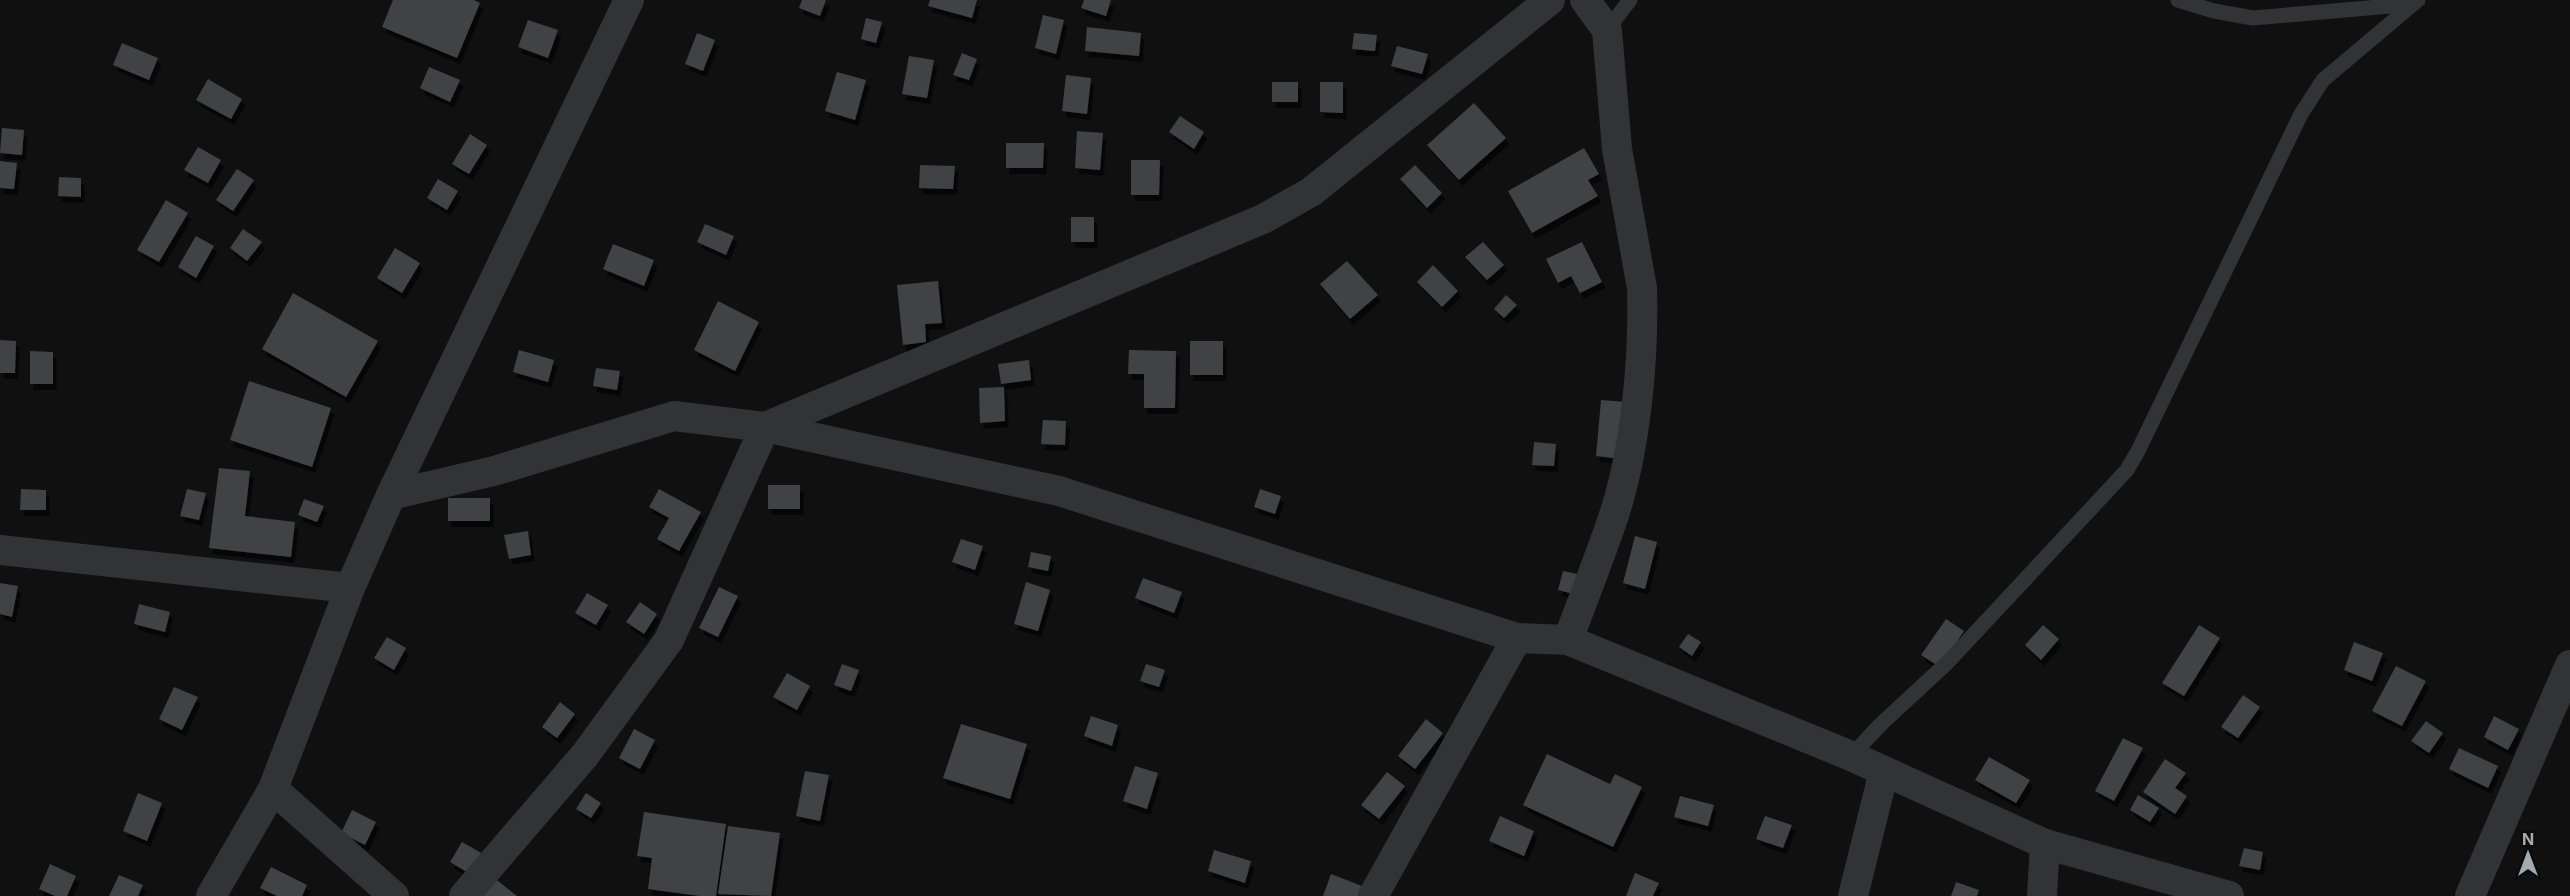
<svg xmlns="http://www.w3.org/2000/svg" width="2570" height="896" font-family="Inter,sans-serif">
<defs>
<filter id="shadow"><feDropShadow dx="3.5" dy="6" stdDeviation="0" flood-color="#0009"/></filter>
</defs>
<rect width="100%" height="100%" fill="#101011"/>
<!-- building -->
<g fill="#3f4244" filter="url(#shadow)">
<path d="M393 0H474L480 3 457 58 382 27Z"/>
<path d="M802 0H826L820 16 799 8Z"/>
<path d="M930 0H977L972 18 928 6Z"/>
<path d="M1084 0H1111L1106 16 1081 8Z"/>
<path d="M1043 15 1064 20 1056 54 1035 48Z"/>
<path d="M866 18 882 22 876 43 861 39Z"/>
<path d="M528 20 558 30 548 58 518 47Z"/>
<path d="M1087 27 1141 33 1139 56 1085 51Z"/>
<path d="M697 33 715 40 703 71 685 64Z"/>
<path d="M1354 33 1377 35 1375 51 1352 49Z"/>
<path d="M122 43 158 58 149 80 113 65Z"/>
<path d="M1397 46 1428 54 1422 74 1391 66Z"/>
<path d="M962 53 977 59 969 80 953 75Z"/>
<path d="M909 56 934 60 927 98 902 94Z"/>
<path d="M429 67 460 80 450 102 420 88Z"/>
<path d="M837 72 866 80 855 120 825 111Z"/>
<path d="M1066 75 1091 78 1087 114 1062 111Z"/>
<path d="M208 79 242 99 231 119 196 100Z"/>
<rect x="1272" y="82" width="26" height="20"/>
<path d="M1320 82H1343V113L1320 112Z"/>
<path d="M1474 103 1506 138 1459 180 1427 145Z"/>
<path d="M1180 116 1204 132 1194 149 1169 132Z"/>
<path d="M2 128 24 130 22 155 0 153Z"/>
<path d="M1077 131 1103 133 1100 170 1075 168Z"/>
<path d="M470 134 487 145 469 174 452 164Z"/>
<path d="M1006 143H1044L1043 168H1006Z"/>
<path d="M198 147 221 160 208 183 184 170Z"/>
<path d="M1584 148 1599 174 1588 180 1598 196 1532 233 1508 191Z"/>
<path d="M1131 160H1160L1159 195H1131Z"/>
<path d="M0 161 17 163 14 189 0 188Z"/>
<path d="M920 165 955 166 953 189 919 188Z"/>
<path d="M1415 165 1442 193 1427 208 1400 179Z"/>
<path d="M237 169 254 180 233 211 216 200Z"/>
<path d="M59 177 81 178V197L58 196Z"/>
<path d="M438 179 458 191 447 210 427 198Z"/>
<path d="M166 200 188 213 159 262 137 250Z"/>
<rect x="1071" y="217" width="23" height="25"/>
<path d="M705 224 734 236 726 255 697 242Z"/>
<path d="M243 229 262 242 247 261 230 248Z"/>
<path d="M196 236 214 246 196 278 178 267Z"/>
<path d="M1483 242 1504 265 1487 280 1465 257Z"/>
<path d="M1582 242 1602 282 1580 293 1571 276 1558 283 1546 259Z"/>
<path d="M613 244 654 260 644 286 603 269Z"/>
<path d="M395 248 420 263 402 293 377 278Z"/>
<path d="M1347 261 1378 295 1350 319 1320 284Z"/>
<path d="M1433 265 1458 291 1442 307 1417 282Z"/>
<path d="M938 281 942 323 925 324 926 342 903 345 897 285Z"/>
<path d="M293 293 378 341 346 397 262 349Z"/>
<path d="M1506 295 1517 305 1504 318 1494 309Z"/>
<path d="M718 301 759 322 735 371 694 350Z"/>
<path d="M0 340 16 341 15 373H0Z"/>
<rect x="1190" y="341" width="33" height="34"/>
<path d="M519 350 554 360 548 382 513 372Z"/>
<path d="M1129 350 1176 351 1175 408H1144V374H1128Z"/>
<path d="M30 351 53 352V384H30Z"/>
<path d="M1029 360 1031 380 1001 384 998 364Z"/>
<path d="M596 368 620 371 617 390 593 386Z"/>
<path d="M249 381 331 408 312 467 230 440Z"/>
<path d="M1004 387 1005 421 980 423 979 388Z"/>
<path d="M1601 400 1627 402 1621 459 1596 456Z"/>
<path d="M1043 420 1066 421 1065 445 1041 444Z"/>
<path d="M1534 442 1556 444 1554 466 1532 465Z"/>
<path d="M219 468 250 471 245 516 295 522 291 557 209 548Z"/>
<rect x="768" y="485" width="32" height="24"/>
<path d="M21 489 46 490V510H20Z"/>
<path d="M187 489 206 493 199 520 180 516Z"/>
<path d="M659 489 701 512 679 551 657 539 669 518 649 507Z"/>
<path d="M1260 489 1281 496 1275 514 1254 507Z"/>
<rect x="448" y="498" width="42" height="23"/>
<path d="M304 499 324 506 317 522 298 515Z"/>
<path d="M528 531 531 555 509 559 504 535Z"/>
<path d="M1635 536 1657 542 1645 589 1623 583Z"/>
<path d="M961 539 983 546 975 570 952 562Z"/>
<path d="M1031 552 1051 556 1048 571 1028 567Z"/>
<path d="M1563 571 1582 575 1577 595 1558 590Z"/>
<path d="M1143 578 1182 592 1174 613 1135 598Z"/>
<path d="M1026 582 1050 590 1038 631 1014 624Z"/>
<path d="M0 583 18 586 12 617 0 614Z"/>
<path d="M719 587 738 596 718 637 699 628Z"/>
<path d="M587 593 608 605 596 625 575 613Z"/>
<path d="M640 602 657 614 644 634 626 622Z"/>
<path d="M139 604 170 612 165 632 134 624Z"/>
<path d="M1946 619 1964 631 1940 667 1921 655Z"/>
<path d="M2043 625 2059 639 2041 660 2025 645Z"/>
<path d="M2199 625 2220 638 2184 696 2162 683Z"/>
<path d="M1688 634 1701 642 1692 656 1679 647Z"/>
<path d="M387 637 406 648 394 670 374 658Z"/>
<path d="M2354 642 2383 653 2372 681 2344 670Z"/>
<path d="M842 664 859 670 851 691 834 685Z"/>
<path d="M1146 664 1165 670 1159 687 1140 681Z"/>
<path d="M2396 666 2426 681 2402 726 2372 711Z"/>
<path d="M787 673 810 686 797 710 773 697Z"/>
<path d="M174 687 198 697 182 730 159 719Z"/>
<path d="M2243 695 2260 707 2238 738 2221 727Z"/>
<path d="M560 702 575 714 557 738 542 727Z"/>
<path d="M1091 716 1118 725 1112 746 1084 736Z"/>
<path d="M2494 716 2519 729 2508 750 2484 737Z"/>
<path d="M1426 719 1443 733 1415 769 1398 756Z"/>
<path d="M2426 721 2443 733 2429 753 2411 741Z"/>
<path d="M961 724 1027 744 1010 799 943 778Z"/>
<path d="M634 729 655 740 640 769 619 758Z"/>
<path d="M2123 738 2143 748 2114 801 2095 791Z"/>
<path d="M2459 748 2498 766 2488 788 2449 769Z"/>
<path d="M1547 754 1610 784 1615 774 1642 787 1613 847 1523 805Z"/>
<path d="M1989 757 2030 780 2016 803 1975 780Z"/>
<path d="M2165 759 2186 773 2175 788 2187 796 2175 814 2143 792Z"/>
<path d="M1135 766 1158 773 1147 809 1123 801Z"/>
<path d="M805 771 829 775 820 821 796 816Z"/>
<path d="M1387 772 1405 786 1379 819 1361 805Z"/>
<path d="M138 793 162 803 147 841 123 831Z"/>
<path d="M586 793 601 803 591 818 576 809Z"/>
<path d="M2138 795 2159 808 2150 822 2130 810Z"/>
<path d="M1680 796 1714 805 1708 826 1674 817Z"/>
<path d="M352 810 376 822 365 845 341 833Z"/>
<path d="M644 812 726 824 716 896H700L648 889 652 858 637 856Z"/>
<path d="M1500 816 1534 831 1524 856 1489 841Z"/>
<path d="M1765 816 1792 825 1783 848 1756 839Z"/>
<path d="M728 826 780 833 771 896 718 894Z"/>
<path d="M462 842 483 854 470 874 450 862Z"/>
<path d="M2244 848 2263 852 2260 870 2239 866Z"/>
<path d="M1214 850 1251 861 1245 883 1208 871Z"/>
<path d="M50 864 76 876 67 896H55L39 889Z"/>
<path d="M271 867 307 885 302 896H277L260 888Z"/>
<path d="M1635 873 1659 883 1653 896H1626Z"/>
<path d="M1331 874 1362 886 1358 896H1323Z"/>
<path d="M119 875 143 885 138 896H109Z"/>
<path d="M493 877 517 896H477Z"/>
<path d="M1956 882 1979 890 1977 896H1951Z"/>
</g>
<g fill="none" stroke-linecap="round" stroke-linejoin="round">
<!-- lane -->
<g stroke="#313336" stroke-width="15">
<path d="M2178 0 2214 11 2253 18 2413 4"/>
<path d="M1607 30 1630 0"/>
<path d="M1851 756 1881 724 1947 663 2127 470 2138 451 2301 114 2323 80 2418 0"/>
</g>
<!-- street -->
<g stroke="#313336" stroke-width="30">
<path d="M391 495 494 471 674 416 765 427 1059 491 1517 638 1568 640 1851 756 2045 844 2229 896"/>
<path d="M0 550 350 588"/>
<path d="M1568 640C1583 599 1600 557 1614 515 1636 447 1644 359 1642 288L1617 149 1607 30 1585 0"/>
<path d="M273 789 394 896"/>
<path d="M211 896 273 789 350 588 391 495 629 0"/>
<path d="M464 896 585 755 669 640 765 427 1263 219 1311 192 1550 0"/>
<path d="M1373 896 1517 638"/>
<path d="M1853 896 1884 771"/>
<path d="M2042 896 2045 844"/>
<path d="M2470 896 2570 665"/>
</g>
</g>
<!-- north arrow -->
<g transform="translate(2528 854)" stroke="#0b0b0c" stroke-width="4.5" paint-order="stroke">
<path d="M0-4.5L10 22L0 15L-10 22Z" fill="#a2abb1"/>
<text y="-9" font-size="16" font-weight="bold" text-anchor="middle" fill="#a2abb1">N</text>
</g>
</svg>
